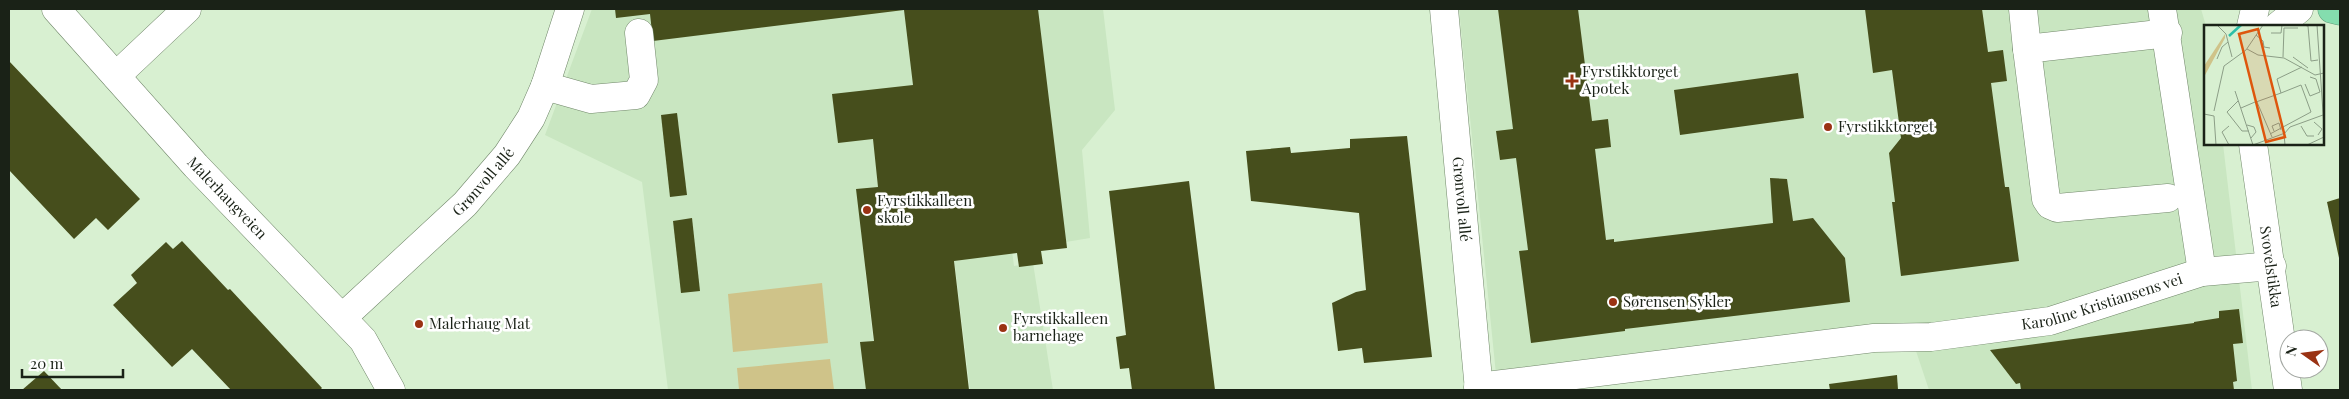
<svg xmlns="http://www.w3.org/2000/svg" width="2349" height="399" font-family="'Playfair Display',serif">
<rect width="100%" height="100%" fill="#d8f0d1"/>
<!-- built -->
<g fill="#c9e6c1">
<path d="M592 9H1103L1115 110 1082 150 1090 238 1012 251 1014 266 1033 263 1053 390H970L954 258 865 270 879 390H668L642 182 545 135Z"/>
<path d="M1459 9H2201L2206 26 2205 144H2223L2252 390H1929L1912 339 1496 374Z"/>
</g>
<!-- green -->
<g fill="#cfc389">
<path d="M822 283 828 343 733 352 728 294Z"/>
<path d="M830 359 834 390H739L737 368Z"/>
</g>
<!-- building -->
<g fill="#464e1c">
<path d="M615 9H1038L1067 248 1041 251 1043 264 1019 267 1017 253 954 261 969 390H866L860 342 874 341 856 189 878 187 873 139 838 143 832 94 913 85 904 10 653 41 650 14 616 18Z"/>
<path d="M1498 9H1578L1592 121 1608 119 1611 147 1595 149 1606 240 1614 239V242L1773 223 1770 178 1787 179 1793 221 1813 218 1845 258 1850 302 1625 329V331L1531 343 1519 251 1528 250 1516 158 1500 160 1496 131 1513 129Z"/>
<path d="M1865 9H1982L1988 52 2003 50 2007 81 1991 83 2005 187H2009L2019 261 1901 276 1892 202H1895L1889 153 1901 138 1892 70 1873 73Z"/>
<path d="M9 61 140 199 108 230 96 218 74 239 9 170Z"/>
<path d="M1798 73 1804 118 1680 135 1674 90Z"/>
<path d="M677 113 687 195 670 197 661 115Z"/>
<path d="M1407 136 1432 357 1364 363 1362 348 1338 351 1332 303 1356 292 1366 290 1359 213 1251 201 1246 151 1290 147 1291 153 1350 148V139Z"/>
<path d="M1189 181 1215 390H1132L1129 368 1120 369 1116 337 1126 335 1109 191Z"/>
<path d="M2340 198V257L2339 258 2327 202Z"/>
<path d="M692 218 700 291 681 293 673 221Z"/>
<path d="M182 241 228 290 230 289 322 388 320 390H231L192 349 172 367 113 305 137 283 131 275 166 242 173 249Z"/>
<path d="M2239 309 2243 343 2233 344 2237 381 2233 382 2234 390H2021L2020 383 2016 384 1990 350 2194 323V322L2219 318V311Z"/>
<path d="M44 371 62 390H22Z"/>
<path d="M1897 375 1898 390H1830L1829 384Z"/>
</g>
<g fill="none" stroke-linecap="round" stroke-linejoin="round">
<defs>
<g id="minor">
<path id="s1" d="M56 9 196 166 363 340 391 390"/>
<path id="s2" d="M1444 9 1479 390"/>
<path d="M2023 9 2027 49"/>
<path d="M2162 9 2202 272"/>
<path d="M2251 26 2255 9"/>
<path d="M2278 26 2299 9"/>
<path d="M2168 33 2027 49 2046 199 2050 205 2057 208 2168 198"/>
<path d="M116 76 187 9"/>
<path d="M545 86 591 99 636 95 644 80 639 33"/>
<path id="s3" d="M2253 144 2288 390"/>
<path id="s4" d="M343 317 465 204 507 155 531 118 545 86 570 9"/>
<path id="s5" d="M1478 387 1874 338 1931 337 2050 321 2202 272 2272 266"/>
</g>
<path id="highway" d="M2332 9 2340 11"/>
</defs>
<!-- minor casing -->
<use href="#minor" stroke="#71876a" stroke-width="29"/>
<!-- highway casing -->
<use href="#highway" stroke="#5f9c79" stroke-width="29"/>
<!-- minor -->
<use href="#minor" stroke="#fff" stroke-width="28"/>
<!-- highway -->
<use href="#highway" stroke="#84ddae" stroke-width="28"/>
</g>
<!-- markers -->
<g fill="#9a3213" stroke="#fff" stroke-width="2">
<path d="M1569.5 73.5h5v5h5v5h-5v5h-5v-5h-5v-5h5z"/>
<circle cx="1828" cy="127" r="5"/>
<circle cx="867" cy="210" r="5"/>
<circle cx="1613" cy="302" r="5"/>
<circle cx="419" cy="324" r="5"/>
<circle cx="1003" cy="328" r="5"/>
</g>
<g text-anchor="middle" stroke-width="5" stroke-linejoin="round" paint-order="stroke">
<!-- poi labels -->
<g font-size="15" fill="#1a2217" stroke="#fff" text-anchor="start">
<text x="1582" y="77">Fyrstikktorget<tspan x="1582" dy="17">Apotek</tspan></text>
<text x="1838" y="132">Fyrstikktorget</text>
<text x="877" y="206">Fyrstikkalleen<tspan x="877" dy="17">skole</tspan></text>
<text x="1623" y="307">Sørensen Sykler</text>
<text x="1013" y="324">Fyrstikkalleen<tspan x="1013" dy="17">barnehage</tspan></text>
<text x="429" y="329">Malerhaug Mat</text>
</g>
<!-- street labels -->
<g font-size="15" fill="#1a2217" stroke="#fff">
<text dy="5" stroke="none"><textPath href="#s4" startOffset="195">Grønvoll allé</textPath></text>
<text dy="5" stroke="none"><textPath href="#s1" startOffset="255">Malerhaugveien</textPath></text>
<text dy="5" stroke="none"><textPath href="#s2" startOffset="191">Grønvoll allé</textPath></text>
<text dy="5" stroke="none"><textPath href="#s3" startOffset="124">Svovelstikka</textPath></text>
<text dy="5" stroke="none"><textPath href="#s5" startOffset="631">Karoline Kristiansens vei</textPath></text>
</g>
</g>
<!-- overview -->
<g transform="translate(2204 25)">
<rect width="120" height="120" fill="#d8f0d1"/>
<path d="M21 9V13L0 52V41Z" fill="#cfc389"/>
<path fill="none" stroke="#2dbfa8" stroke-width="2.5" d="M25 11 37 0"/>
<path fill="none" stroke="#8c9e87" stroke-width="1" d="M13 0 22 9 28 32M99 0 104 1 107 36 114 35M113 0 120 102M67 8H77L78 0M52 10 59 16 60 22 66 23M43 24 54 30 80 33 111 50 120 48M79 32 80 3H94M89 32 104 43M13 34 18 22 24 17M101 59 106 71 116 67 112 54 106 52M31 66 49 120M34 76 23 87 38 106H45M52 77 77 68 73 54 98 42M53 77 68 112M37 83 51 77M10 86 20 41 42 25 59 0M0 89 10 91 12 120M110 97 118 104 114 110M43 100 50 102 52 107 47 113M25 101 18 107 25 120M97 101 103 111H110M70 106 68 101 75 98 77 105M66 109 107 87 97 60 77 68M49 120 81 108M81 120 80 109 86 102 119 90M103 120 120 112"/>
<path fill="#de560d" fill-opacity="0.15" stroke="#de560d" stroke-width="2.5" d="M54 4 81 112 62 117 35 9Z"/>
<rect width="120" height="120" fill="none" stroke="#1a2217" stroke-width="2.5"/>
</g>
<!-- border -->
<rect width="2349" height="399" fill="none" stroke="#1a2217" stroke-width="20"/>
<!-- north arrow -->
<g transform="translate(2304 354) rotate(284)"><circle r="24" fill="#ffffff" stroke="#a3a7a2"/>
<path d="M0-4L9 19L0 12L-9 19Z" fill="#9a3213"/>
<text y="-8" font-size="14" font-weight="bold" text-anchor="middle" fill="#1a2217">N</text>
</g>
<!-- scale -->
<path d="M22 369v8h101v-8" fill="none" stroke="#1a2217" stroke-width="2.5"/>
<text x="30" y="369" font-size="15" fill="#1a2217" stroke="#ffffff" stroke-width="4" paint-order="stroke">20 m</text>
</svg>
